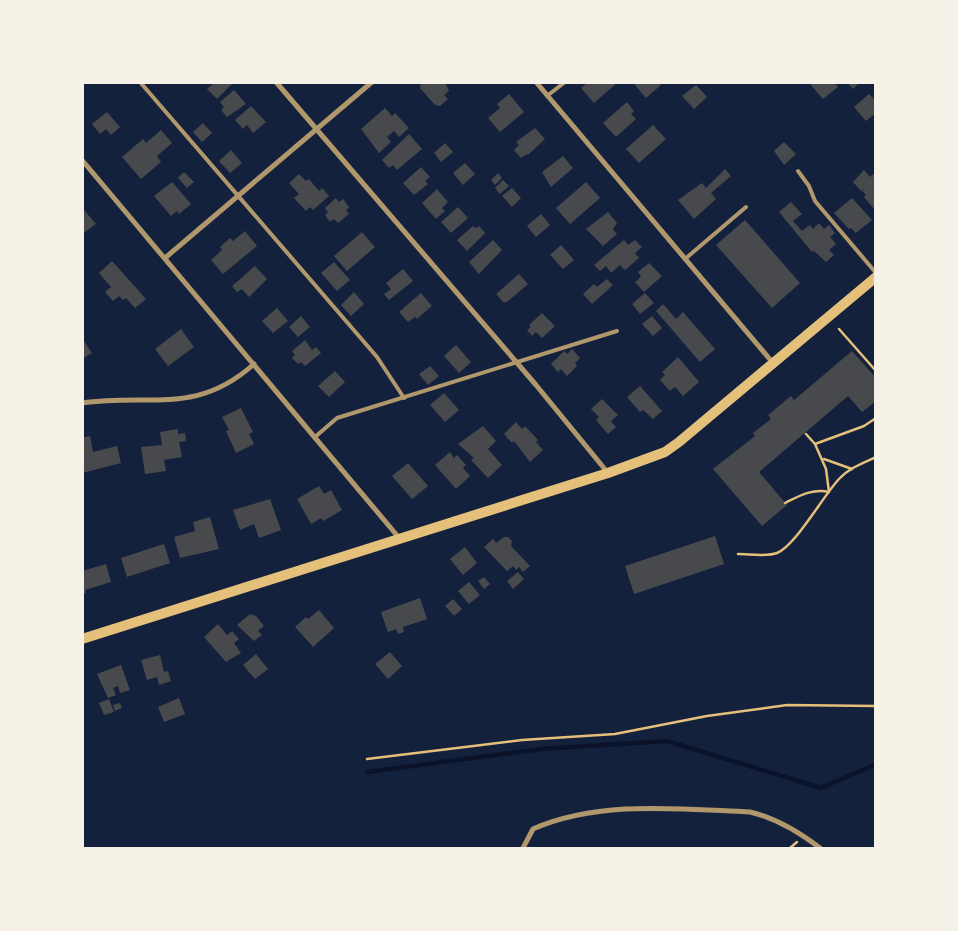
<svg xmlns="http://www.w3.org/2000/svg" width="958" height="931" font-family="'Public Sans',sans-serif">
<rect width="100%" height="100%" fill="#14213d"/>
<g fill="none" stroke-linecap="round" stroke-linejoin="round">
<!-- stream -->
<path stroke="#0b132b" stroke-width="4.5" d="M367 772 541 749 667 741 821 788 876 764"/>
</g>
<!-- building -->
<g fill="#48494c">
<path d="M215 82H234L217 99 207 89Z"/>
<path d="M421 82H445L449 91 444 95 448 99 440 106 435 105 420 88Z"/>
<path d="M588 82H618L594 103 581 88Z"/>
<path d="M639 82H659L661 85 646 98 635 85Z"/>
<path d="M812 82H834L838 87 823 99 810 84Z"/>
<path d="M847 82H860L853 89Z"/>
<path d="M696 85 707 97 694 109 682 96Z"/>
<path d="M234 90 246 104 227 117 221 110 224 107 220 102Z"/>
<path d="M509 94 524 112 500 132 488 118 500 108 497 104Z"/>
<path d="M869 94 876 101V113L866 121 854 107Z"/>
<path d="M627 102 634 111 631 114 636 119 616 137 603 123Z"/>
<path d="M251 106 266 122 253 133 247 125 243 129 235 120Z"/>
<path d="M385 108 392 116 395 113 409 128 399 137 394 131 387 137 391 142 379 153 361 129Z"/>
<path d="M107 112 120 127 111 135 106 129 100 134 92 124Z"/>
<path d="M203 123 212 133 202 142 193 132Z"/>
<path d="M653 125 666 139 639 163 626 149Z"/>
<path d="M535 128 545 139 528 155 527 154 521 158 514 150 519 145 516 142Z"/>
<path d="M161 130 172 143 157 156 161 162 141 179 122 157 143 139 146 143Z"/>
<path d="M409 134 422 149 397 170 393 165 389 168 382 160Z"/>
<path d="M784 142 796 154 784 165 774 151Z"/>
<path d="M445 143 453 152 441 162 434 153Z"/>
<path d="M231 150 242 163 230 173 219 161Z"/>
<path d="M563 156 573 168 551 187 542 172Z"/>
<path d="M465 163 475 174 463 185 453 173Z"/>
<path d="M421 167 430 177 425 181 428 184 414 195 403 183Z"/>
<path d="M725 169 731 176 711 193 716 199 694 219 678 200 702 183 706 188Z"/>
<path d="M864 170 870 177 873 174 876 177V205L873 208 864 197 866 195 862 191 865 188 861 191 853 182Z"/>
<path d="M184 172 194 182 187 188 178 178Z"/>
<path d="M498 173 502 178 495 185 491 180Z"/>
<path d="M299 174 306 181 309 179 319 191 322 188 329 196 313 210 310 207 306 211 294 198 299 194 289 183Z"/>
<path d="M503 180 509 186 500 194 495 188Z"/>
<path d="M172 182 191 204 179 214 177 211 171 216 154 196Z"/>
<path d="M586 182 600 198 570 224 556 208Z"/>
<path d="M512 188 521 198 512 207 502 196Z"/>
<path d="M437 189 448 202 442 208 445 211 436 219 422 203Z"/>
<path d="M336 198 339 202 343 199 349 207 346 210 349 214 338 223 334 219 330 222 325 215 328 212 325 208Z"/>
<path d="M852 198 872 220 856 233 851 228 849 229 834 213Z"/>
<path d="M791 202 802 214 793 221 802 231 810 225 813 229 819 223 824 229 829 225 835 233 830 237 836 244 829 250 834 255 826 262 814 251 812 252 779 212Z"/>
<path d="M458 207 468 218 451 233 441 222Z"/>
<path d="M84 210 96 224 82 234V211Z"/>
<path d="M608 212 617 223 613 229 617 234 603 246 586 229Z"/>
<path d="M541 214 550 225 536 237 527 226Z"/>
<path d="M745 220 800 283 772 308 716 245Z"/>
<path d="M473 226 476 228 479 226 485 233 467 251 457 240Z"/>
<path d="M245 231 257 246 223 274 211 260 222 250 220 247 230 238 233 241Z"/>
<path d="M362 232 375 247 347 271 334 256Z"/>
<path d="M493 240 502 250 479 274 469 262Z"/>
<path d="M624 240 628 245 635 240 642 247 635 253 639 258 625 270 620 265 611 273 606 266 600 271 594 265Z"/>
<path d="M561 245 574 260 563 269 550 255Z"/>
<path d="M112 261 146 299 135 308 126 298 123 300 119 296 113 301 105 292 111 287 99 273Z"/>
<path d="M334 262 350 280 337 291 321 273Z"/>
<path d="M649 263 662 276 644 292 635 282 641 277 638 272Z"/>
<path d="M255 266 267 279 249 297 242 289 237 292 232 286Z"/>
<path d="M403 269 413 281 389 300 384 294 391 289 386 283Z"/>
<path d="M519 274 528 284 507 302H503L496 294Z"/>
<path d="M607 279 613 285 592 304 583 294 594 284 597 287Z"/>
<path d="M354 292 364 304 351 316 341 305Z"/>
<path d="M421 293 432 306 417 319 415 317 408 322 399 312Z"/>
<path d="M645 293 654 303 640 314 632 304Z"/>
<path d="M663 304 676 319 683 312 715 349 700 362 656 311Z"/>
<path d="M277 308 288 321 273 333 262 321Z"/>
<path d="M542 313 555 326 542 338 536 332 532 336 527 330 531 327 529 325Z"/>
<path d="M301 316 310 327 298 337 289 327Z"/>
<path d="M652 316 662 328 653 336 642 324Z"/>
<path d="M181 329 194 347 168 366 155 349Z"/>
<path d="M82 338 92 353 82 359Z"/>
<path d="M305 340 312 350 316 347 321 353 305 366 301 362 298 364 292 358 295 355 292 351Z"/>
<path d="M456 345 471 362 459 373 444 356Z"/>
<path d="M572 349 580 358 575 363 577 366 567 376 561 369 558 372 551 364 564 351 567 354Z"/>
<path d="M852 351 876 378V401L862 412 848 396 759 472 787 505 762 526 713 469 755 436 753 433 771 419 768 415 791 396 794 400Z"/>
<path d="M678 357 699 382 683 396 675 387 670 391 660 380 665 375 662 372Z"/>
<path d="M430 366 439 376 428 385 419 374Z"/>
<path d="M335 371 345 382 329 397 318 386Z"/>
<path d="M640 386 662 411 653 419 643 410 640 412 627 397Z"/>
<path d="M444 393 459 410 445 422 430 405Z"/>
<path d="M602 399 618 415 611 421 616 427 608 434 596 420 599 417 591 409Z"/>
<path d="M241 408 253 432 249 434 254 444 236 453 226 431 229 430 222 417Z"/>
<path d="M516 422 522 429 525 426 538 440 536 442 543 450 530 462 514 441 512 443 504 434Z"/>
<path d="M483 426 496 441 488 449 502 465 488 478 471 460 474 458 458 444Z"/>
<path d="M178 429V434L185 433 186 441 179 442 182 457 164 460 166 471 145 474 141 447 162 445 160 432Z"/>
<path d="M90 436 93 452 117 446 121 463 82 473V438Z"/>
<path d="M450 452 454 458 457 455 466 465 463 468 470 476 456 489 435 465Z"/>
<path d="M408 463 428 486 412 499 392 476Z"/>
<path d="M319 486 324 494 331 490 342 510 323 521 321 518 311 524 297 499Z"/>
<path d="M270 499 281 530 259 538 254 524 240 530 233 510Z"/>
<path d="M210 517 219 549 180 558 174 537 195 531 193 522Z"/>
<path d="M715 536 724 564 634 594 625 566Z"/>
<path d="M504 537H508L512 541 511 546 530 566 523 572 519 567 516 570 513 566 507 571 484 547 493 539 496 543Z"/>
<path d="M164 544 170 563 127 577 121 558Z"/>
<path d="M465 547 477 563 463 575 450 559Z"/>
<path d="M106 564 111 582 85 590 86 593 82 594V571Z"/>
<path d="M518 572 524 579 513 589 507 581Z"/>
<path d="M484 577 490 584 484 589 478 581Z"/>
<path d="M469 582 480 595 469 604 458 591Z"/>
<path d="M420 598 427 619 403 627 404 632 398 634 396 629 388 632 381 612Z"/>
<path d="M453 599 462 609 454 616 445 606Z"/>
<path d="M319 610 334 628 313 647 295 627 306 617 308 619Z"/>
<path d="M250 614 256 616 264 626 258 631 262 635 254 641 237 625Z"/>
<path d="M218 624 227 635 232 631 239 639 234 643 241 653 226 662 204 637Z"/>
<path d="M390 652 402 666 388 679 375 664Z"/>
<path d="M256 654 268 669 255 679 243 665Z"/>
<path d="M160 655 164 672 168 671 171 681 159 685 157 677 147 680 141 660Z"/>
<path d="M121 665 130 690 120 693 118 686 113 688 116 695 108 698 97 674Z"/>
<path d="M179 698 185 714 164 722 158 707Z"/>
<path d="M109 699 114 712 104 715 99 703Z"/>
<path d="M120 703 122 708 115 711 113 705Z"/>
</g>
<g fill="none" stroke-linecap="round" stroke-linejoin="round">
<!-- path -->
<g stroke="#e5c07b" stroke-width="2.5">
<path d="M839 329 876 371"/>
<path d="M806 434 815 444 864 426 876 418"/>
<path d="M824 459 852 469"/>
<path d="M785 503C799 496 813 488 829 492L826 469 815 444"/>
<path d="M738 554C749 554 767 557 777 553 796 545 823 496 839 479 849 468 863 463 876 457"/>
<path d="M367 759 522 740 615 734 707 716 787 705 876 706"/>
<path d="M790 848 797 842"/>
</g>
<!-- service -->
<g stroke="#b1986c" stroke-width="4">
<path d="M140 82 377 357 404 398"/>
<path d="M547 96 565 82"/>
<path d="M798 171 809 186 815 201 876 273"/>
<path d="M685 259 746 207"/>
<path d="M315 437 337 418 617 331"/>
</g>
<!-- minor -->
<g stroke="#b1986c" stroke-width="5">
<path d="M276 82 536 385 608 473"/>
<path d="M536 82 773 363"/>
<path d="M82 160 400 539"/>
<path d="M165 258 372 82"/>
<path d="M82 403C150 393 196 416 254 364"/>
<path d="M523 848 533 829C600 800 678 809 750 812 776 818 799 832 820 848"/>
</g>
<!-- secondary -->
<path stroke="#e5c07b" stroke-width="10" d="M82 639 608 473 665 452 679 442 876 277"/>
</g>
<!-- border -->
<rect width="958" height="931" fill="none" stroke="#f6f1e7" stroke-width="168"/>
</svg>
